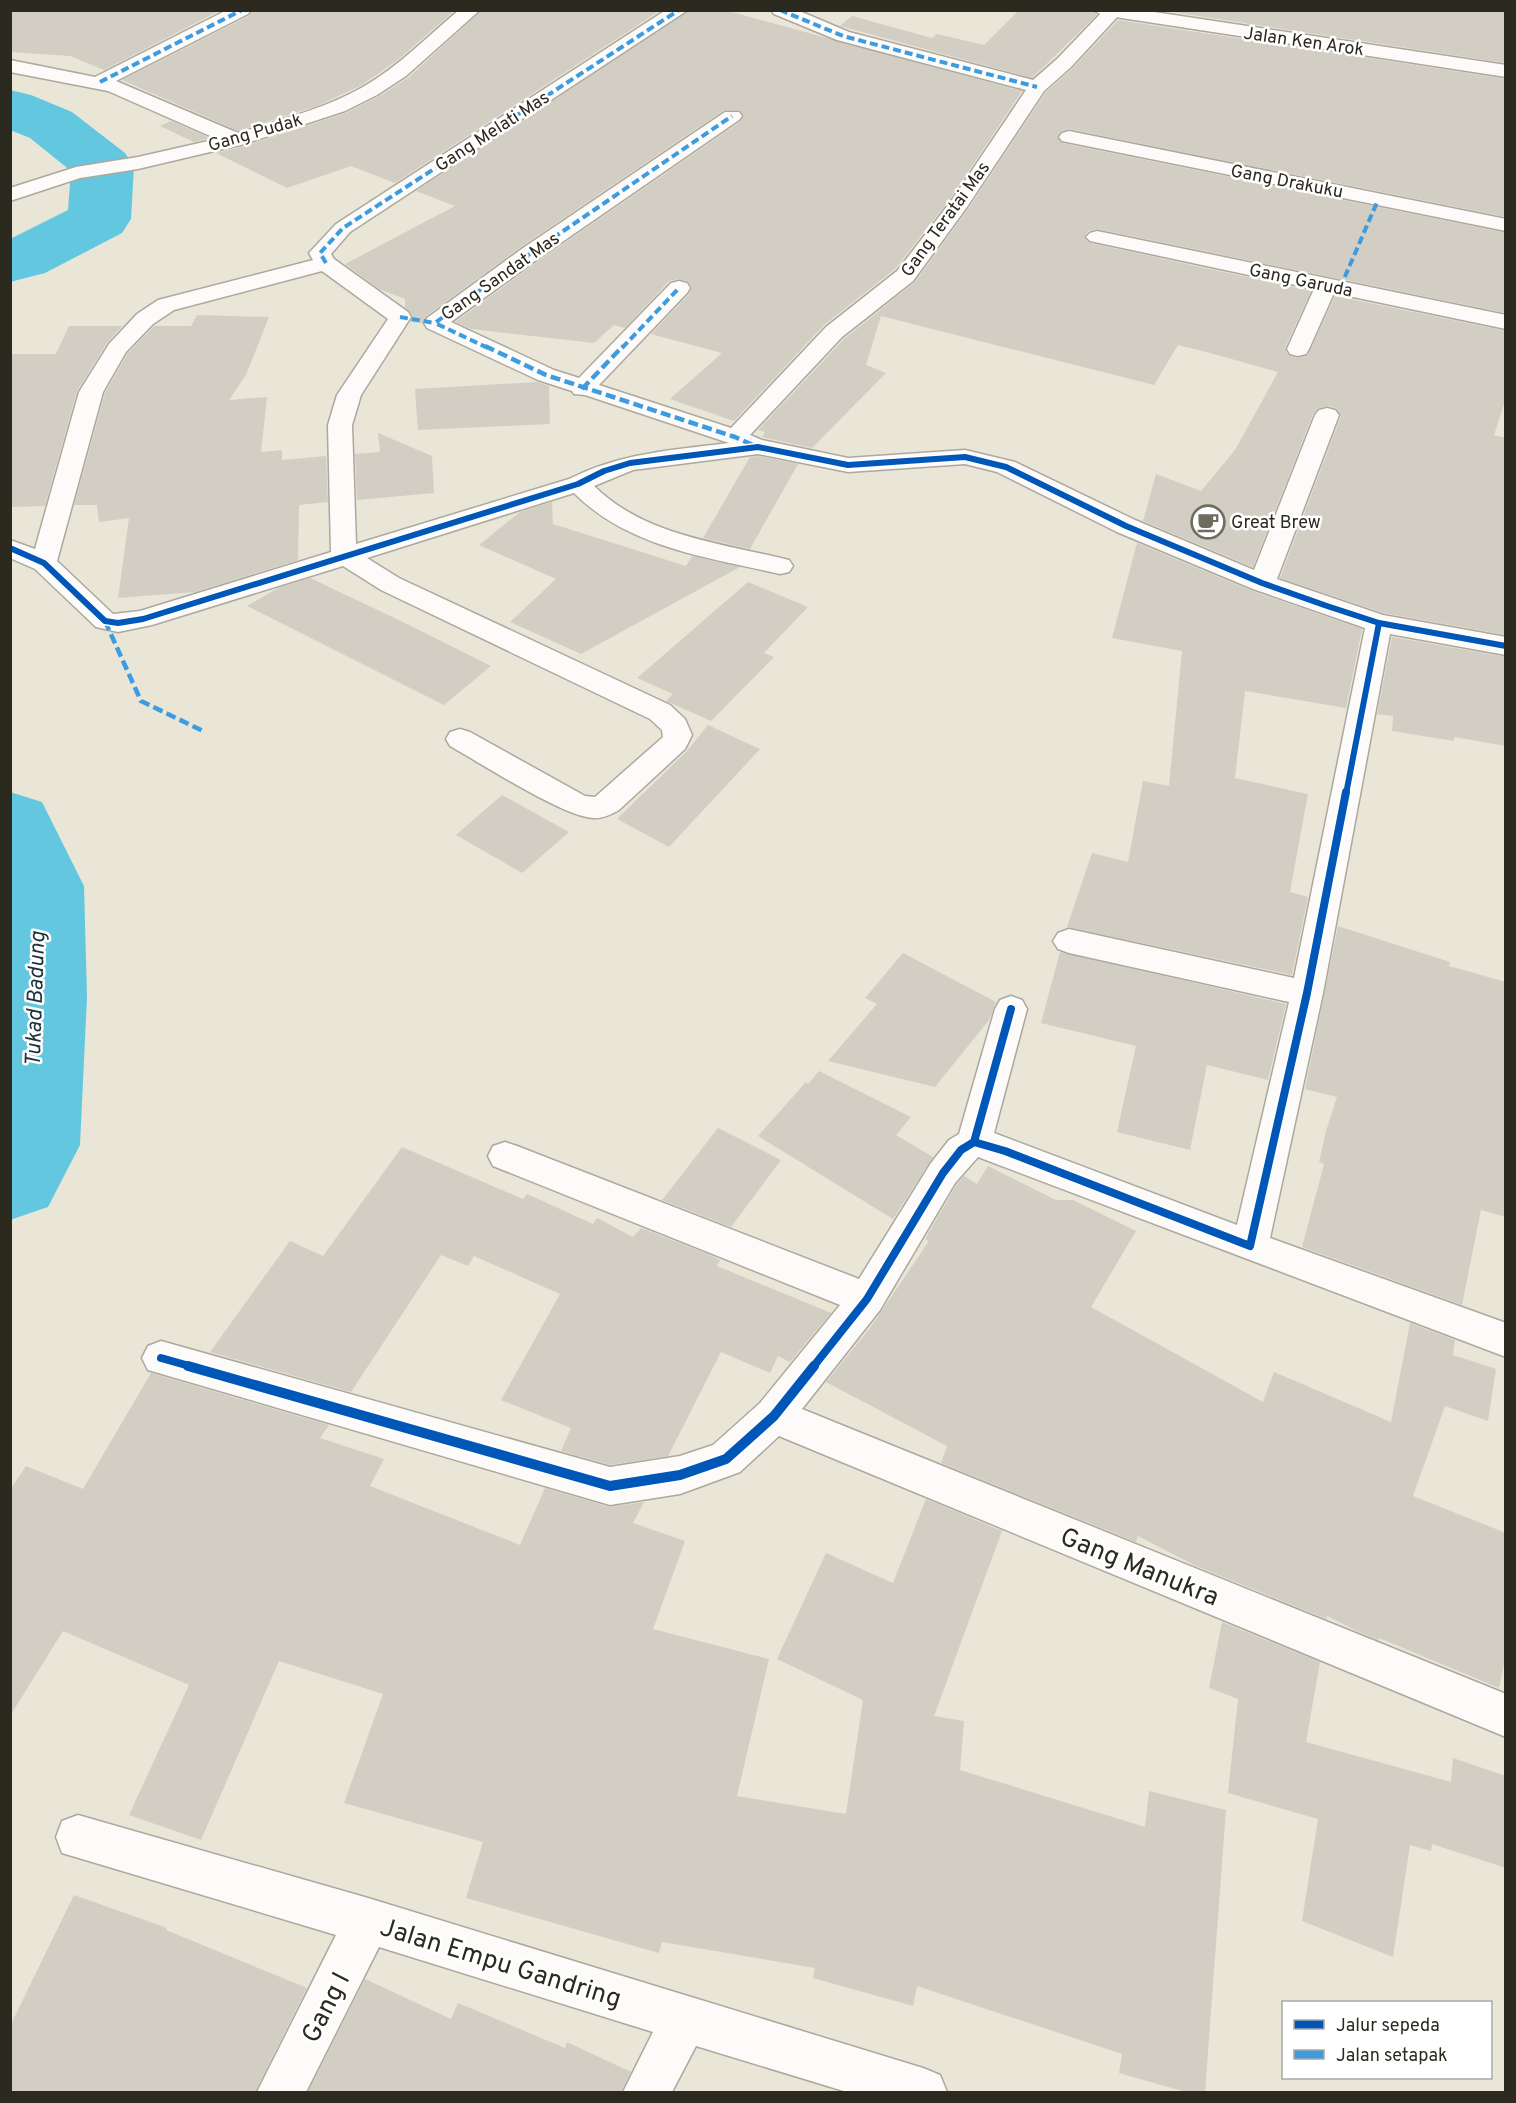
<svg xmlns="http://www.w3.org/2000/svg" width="1516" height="2103" font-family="Overpass,sans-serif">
<rect width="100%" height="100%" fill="#e9e5d7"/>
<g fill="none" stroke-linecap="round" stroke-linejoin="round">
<!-- river -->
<g fill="#64c7e0" fill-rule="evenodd">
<path d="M10 90 31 95 72 112 125 153 134 166 131 219 122 233 45 273 10 282V239L68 210 71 171 30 138 10 130Z"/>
<path d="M10 792 42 802 84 886 87 997 80 1145 48 1207 10 1220Z"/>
</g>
</g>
<!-- building -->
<g fill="#d2cec3">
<path d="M10 10H221L104 70 70 56 10 52Z"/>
<path d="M253 10H455L399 59 362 85 317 106 238 131 122 80 249 16Z"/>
<path d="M482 10H661L395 183 351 166 287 188 216 153 245 146 346 113 378 97 408 78Z"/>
<path d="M690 10H724L1022 91 950 199 895 269 824 325 734 421 670 399 722 353 651 334 689 294 692 287 688 281 678 279 669 281 625 328 614 325 594 343 471 329 455 322 540 260 740 122 744 116 739 110H724L522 246 426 316 422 323 410 322 413 316 405 307V299L379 289 345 264 455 206 416 191Z"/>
<path d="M1019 10H1091L1097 15 1032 78 840 26 852 16 932 38 937 34 984 45Z"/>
<path d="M1159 10H1506V63Z"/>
<path d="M1118 20 1506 79V217L1069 129 1061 131 1057 137 1062 143 1506 233V313L1097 229 1088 231 1084 237 1090 243 1311 291 1285 348 1288 355 1297 358 1308 355 1335 296 1506 331V398L1494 435 1506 438V635L1384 613 1280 578 1341 416 1336 408 1328 406 1318 408 1313 414 1253 567 1143 521 1156 474 1201 491 1235 450 1278 372 1210 353 1178 345 1154 385 881 316 866 365 886 373 812 448 762 437 765 432 758 430 844 339 915 282 969 208 1046 92 1072 69Z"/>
<path d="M171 121 210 138 194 142 160 126Z"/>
<path d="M197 315 269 317 246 375 229 400 267 397 261 452 282 450V460L326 456 328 502 299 505 298 560 195 592 118 598 129 518 99 522 97 505H74L105 393 128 353 154 326H191Z"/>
<path d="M69 326H122L107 343 77 391 45 506 10 507V354H56Z"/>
<path d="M537 382 549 386 550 424 418 430 415 389Z"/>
<path d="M378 433 432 456 434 493 357 500 355 454 380 452Z"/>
<path d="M758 456 798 464 750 549 703 538 750 457Z"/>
<path d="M552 502 553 524 686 566 692 556 740 567 581 654 510 622 556 579 479 545 520 512Z"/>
<path d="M1137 543 1252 591 1362 629 1346 708 1245 691 1235 778 1308 794 1290 892 1308 897 1292 975 1067 927 1092 853 1128 862 1143 781 1169 786 1182 651 1112 638Z"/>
<path d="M310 578 405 623 491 666 444 705 247 606 278 588Z"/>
<path d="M748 582 808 607 764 653 774 657 711 721 666 701 673 694 637 678Z"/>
<path d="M1392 637 1506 657V746L1454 737V741L1392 731 1393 716 1377 714Z"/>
<path d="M708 725 760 749 669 847 617 819 687 751Z"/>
<path d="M502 795 569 832 522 873 456 835Z"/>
<path d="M1338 926 1450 962 1449 966 1506 982V1217L1481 1210 1462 1305 1302 1247 1324 1164 1319 1162 1326 1131 1337 1097 1305 1089Z"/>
<path d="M1060 952 1286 1004 1268 1080 1207 1065 1190 1150 1117 1132 1136 1046 1041 1023Z"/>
<path d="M903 953 996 1002 989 1020 935 1087 828 1061 877 1004 865 998Z"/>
<path d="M819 1071 911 1117 896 1135 933 1157 893 1219 758 1136 806 1082 808 1084Z"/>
<path d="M718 1128 781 1160 731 1227 662 1200Z"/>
<path d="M402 1147 523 1199 527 1194 593 1224 597 1218 633 1237 641 1228 710 1255 720 1260 717 1266 831 1313 790 1362 778 1356 770 1373 721 1352 668 1456 610 1465 561 1451 571 1428 501 1400 560 1294 474 1256 468 1266 441 1255 351 1392 210 1352 290 1241 323 1256Z"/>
<path d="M988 1166 1056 1200H1073L1136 1231 1091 1307 1263 1402 1274 1372 1391 1422 1410 1323 1455 1340 1453 1355 1496 1369 1488 1421 1445 1406 1413 1496 1506 1533V1655L1499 1688 1379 1638 1378 1640 1357 1631 1327 1616V1619L1196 1566 1138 1536 1136 1542 941 1463 947 1446 826 1382 870 1328 929 1241 925 1239 957 1184 964 1176 977 1184Z"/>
<path d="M151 1373 329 1425 320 1438 384 1459 370 1486 520 1545 545 1488 609 1507 644 1502 633 1523 685 1541 653 1629 769 1659 737 1796 846 1814 863 1700 777 1659 826 1553 893 1583 926 1499 1002 1531 934 1716 964 1721 960 1770 1145 1827 1149 1791 1226 1810 1205 2092H1186L1119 2073 1122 2054 917 1986 913 2006 813 1978 815 1968 662 1942 659 1953 466 1898 483 1842 344 1803 383 1694 279 1661 201 1840 129 1815 189 1685 63 1631 10 1716V1490L26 1466 83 1489Z"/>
<path d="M1222 1622 1320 1662 1306 1742 1451 1782 1453 1758 1506 1776V1868L1432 1844 1431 1851 1410 1845 1393 1957 1302 1921 1318 1819 1228 1793 1238 1699 1209 1688Z"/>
<path d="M74 1895 167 1928 166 1930 307 1988 255 2092H10V2026Z"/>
<path d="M365 1979 451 2019 458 2003 565 2048 567 2042 631 2072 621 2092H308Z"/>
</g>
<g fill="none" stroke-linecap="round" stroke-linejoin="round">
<defs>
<g id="minor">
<path d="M227 10H251L248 14 116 81 238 133C280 120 324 109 363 87 398 67 428 36 459 10H480L406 76 377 95 345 111 244 144 138 169 80 178 10 201V188L76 167 138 157 217 139 108 91 10 72V60L95 77Z"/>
<path d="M666 10H688L350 232 331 254 334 259 408 312 411 317 361 395 352 425 356 544 569 479C621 453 672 450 729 443L585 395 574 394 572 391 538 380 427 328 424 323 427 318 523 248 725 112H739L742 116 739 120 539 258 451 322 554 370 579 378 671 283 679 281 687 283 690 288 687 293 599 385 731 428 826 327 897 271 952 200 1026 90 837 40 774 14 771 10H797L849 32 1033 80 1057 59 1104 10H1120L1118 16 1071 67 1044 91 967 207 913 281 842 337 750 435 762 440 848 458 965 450 1015 462 1135 520 1254 570 1315 415 1319 410 1327 408 1335 410 1339 415 1277 579 1383 615 1506 637V655L1390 634 1323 993 1270 1238 1506 1323V1357L978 1157 955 1183 880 1310 802 1409 1506 1694V1737L779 1436 740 1472 680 1494 610 1505 148 1370 142 1358 148 1346 161 1341 610 1467 680 1456 713 1445 760 1403 840 1305 493 1166 488 1156 493 1146 505 1142 517 1146 859 1279 931 1163 949 1140 959 1134 995 1009 1000 1000 1011 996 1022 1000 1027 1009 994 1133 1237 1225 1289 1002 1069 953 1058 949 1053 941 1058 933 1069 929 1294 978 1365 628 1253 589 1117 532 997 472 965 464 848 472 758 454 633 470 594 486C646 537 722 543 789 560L793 566 789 572 780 574C707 557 629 548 574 493L367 558 399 578 670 705 685 719 692 735 685 749 619 810C612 814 602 819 594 818 565 818 479 762 450 746L446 739 450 732 460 729 470 732 585 796 595 797 663 737 662 730 650 719 381 590 343 566 152 625 118 632 96 627 35 569 10 558V540L35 549 79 392 109 344 137 314 158 300 313 260 309 253 336 224ZM322 271 388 319 337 395 328 425 331 552 140 611 113 614 57 561 103 392 126 352 153 324 174 310Z"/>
<path d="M1069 131 1506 219V231L1062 141 1059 137 1062 133Z"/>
<path d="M1097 231 1506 315V329L1334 293 1309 349 1306 354 1298 356 1290 354 1287 349 1314 289 1090 241 1086 237 1090 233Z"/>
<path d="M78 1815 368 1898 923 2068 940 2075 947 2092H847L696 2046 672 2092H623L653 2032 379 1947 306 2092H257L336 1935 62 1853 56 1837 62 1821Z"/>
</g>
<path id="tertiary" d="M1093 10H1141L1506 65V77L1102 15Z"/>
</defs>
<!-- minor casing -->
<use href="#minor" stroke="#aca89e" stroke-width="3"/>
<!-- tertiary casing -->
<use href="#tertiary" stroke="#aca89e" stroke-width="3"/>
<!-- minor -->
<use href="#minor" fill="#fcfbf9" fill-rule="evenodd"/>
<!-- tertiary -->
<use href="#tertiary" fill="#fcfbf9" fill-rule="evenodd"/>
<!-- quiet-far1 -->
<g stroke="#3d9ce0" stroke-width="4" stroke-dasharray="8 4" stroke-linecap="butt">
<path d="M780 10 843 36 1037 87"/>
<path d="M100 82 242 10"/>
<path d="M326 263 320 253 343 228 679 10"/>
<path d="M1340 288 1378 200"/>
<path d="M400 317 435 323"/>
<path d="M488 348 435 323 531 253 732 116"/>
<path d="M622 348 679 288"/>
</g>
<!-- quiet -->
<g stroke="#3d9ce0" stroke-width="4.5" stroke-dasharray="10 4.5" stroke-linecap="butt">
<path d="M485 346 546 375 735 437 755 446"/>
<path d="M582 389 623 346"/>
<path d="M105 621 141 701 203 731"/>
</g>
<defs>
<g id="cycleway-far2">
<path d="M10 548 44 563 105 621 118 623 143 619 578 484 604 471 630 463 758 447 848 465 965 457 1006 467 1126 526 1262 583 1327 606 1379 623 1506 646"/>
<path d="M1346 794 1379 623"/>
</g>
<g id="cycleway-far1">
<path d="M974 1142 1005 1151 1250 1246 1307 993 1346 792"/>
<path d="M161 1358 193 1367"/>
<path d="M813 1367 867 1299 943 1173 961 1150 974 1142 1011 1009"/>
</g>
<path id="cycleway" d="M188 1366 610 1486 680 1475 726 1459 774 1416 814 1366"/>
</defs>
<!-- cycleway-far2 casing -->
<use href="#cycleway-far2" stroke="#fff" stroke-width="9"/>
<!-- cycleway-far1 casing -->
<use href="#cycleway-far1" stroke="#fff" stroke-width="11"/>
<!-- cycleway casing -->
<use href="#cycleway" stroke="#fff" stroke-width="14"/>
<!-- cycleway-far2 -->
<use href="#cycleway-far2" stroke="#0057b8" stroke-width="6"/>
<!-- cycleway-far1 -->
<use href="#cycleway-far1" stroke="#0057b8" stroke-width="8"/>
<!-- cycleway -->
<use href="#cycleway" stroke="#0057b8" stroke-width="10"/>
</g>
<!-- icons -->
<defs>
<symbol id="cafe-ring" viewBox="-11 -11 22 22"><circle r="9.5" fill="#fff" stroke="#6e6b5f" stroke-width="1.5"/><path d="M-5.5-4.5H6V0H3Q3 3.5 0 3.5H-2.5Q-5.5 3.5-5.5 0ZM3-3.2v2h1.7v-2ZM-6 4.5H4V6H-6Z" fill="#6e6b5f"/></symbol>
</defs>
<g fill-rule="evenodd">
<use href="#cafe-ring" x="1189" y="503" width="38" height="38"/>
</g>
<g text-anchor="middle" stroke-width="5" stroke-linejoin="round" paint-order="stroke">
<!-- far-street labels -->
<g font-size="18" fill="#2c291f" stroke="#fff">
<text transform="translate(1304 41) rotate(8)" y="6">Jalan Ken Arok</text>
<text transform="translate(492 131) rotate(-33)" y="6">Gang Melati Mas</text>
<text transform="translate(255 132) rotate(-16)" y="6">Gang Pudak</text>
<text transform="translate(1287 181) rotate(11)" y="6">Gang Drakuku</text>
<text transform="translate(945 219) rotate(-54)" y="6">Gang Teratai Mas</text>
<text transform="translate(500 276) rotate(-35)" y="6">Gang Sandat Mas</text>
<text transform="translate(1301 280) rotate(12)" y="6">Gang Garuda</text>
</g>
<!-- far-poi labels -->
<g font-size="18" fill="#2c291f" stroke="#fff" text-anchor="start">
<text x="1231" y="528">Great Brew</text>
</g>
<!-- water labels -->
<g font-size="22" font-style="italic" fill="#1c323a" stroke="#fff">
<text transform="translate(34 999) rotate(-88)" y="8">Tukad Badung</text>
</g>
<!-- near-street labels -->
<g font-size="26" fill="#2c291f" stroke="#fff">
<text transform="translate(1140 1566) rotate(22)" y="9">Gang Manukra</text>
<text transform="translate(501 1962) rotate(17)" y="9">Jalan Empu Gandring</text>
<text transform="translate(325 2007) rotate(-63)" y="9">Gang I</text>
</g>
</g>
<!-- border -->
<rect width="1516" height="2103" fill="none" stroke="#2c291f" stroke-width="24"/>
<!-- legend -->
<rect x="1282" y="2001" width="210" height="78" fill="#ffffff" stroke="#aba9a5" stroke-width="1.5"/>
<rect x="1294" y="2020" width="30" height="9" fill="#0057b8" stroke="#aba9a5" stroke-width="1.5"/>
<text x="1336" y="2031" font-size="18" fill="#2c291f">Jalur sepeda</text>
<rect x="1294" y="2050" width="30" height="9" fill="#3d9ce0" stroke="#aba9a5" stroke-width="1.5"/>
<text x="1336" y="2061" font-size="18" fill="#2c291f">Jalan setapak</text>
</svg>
